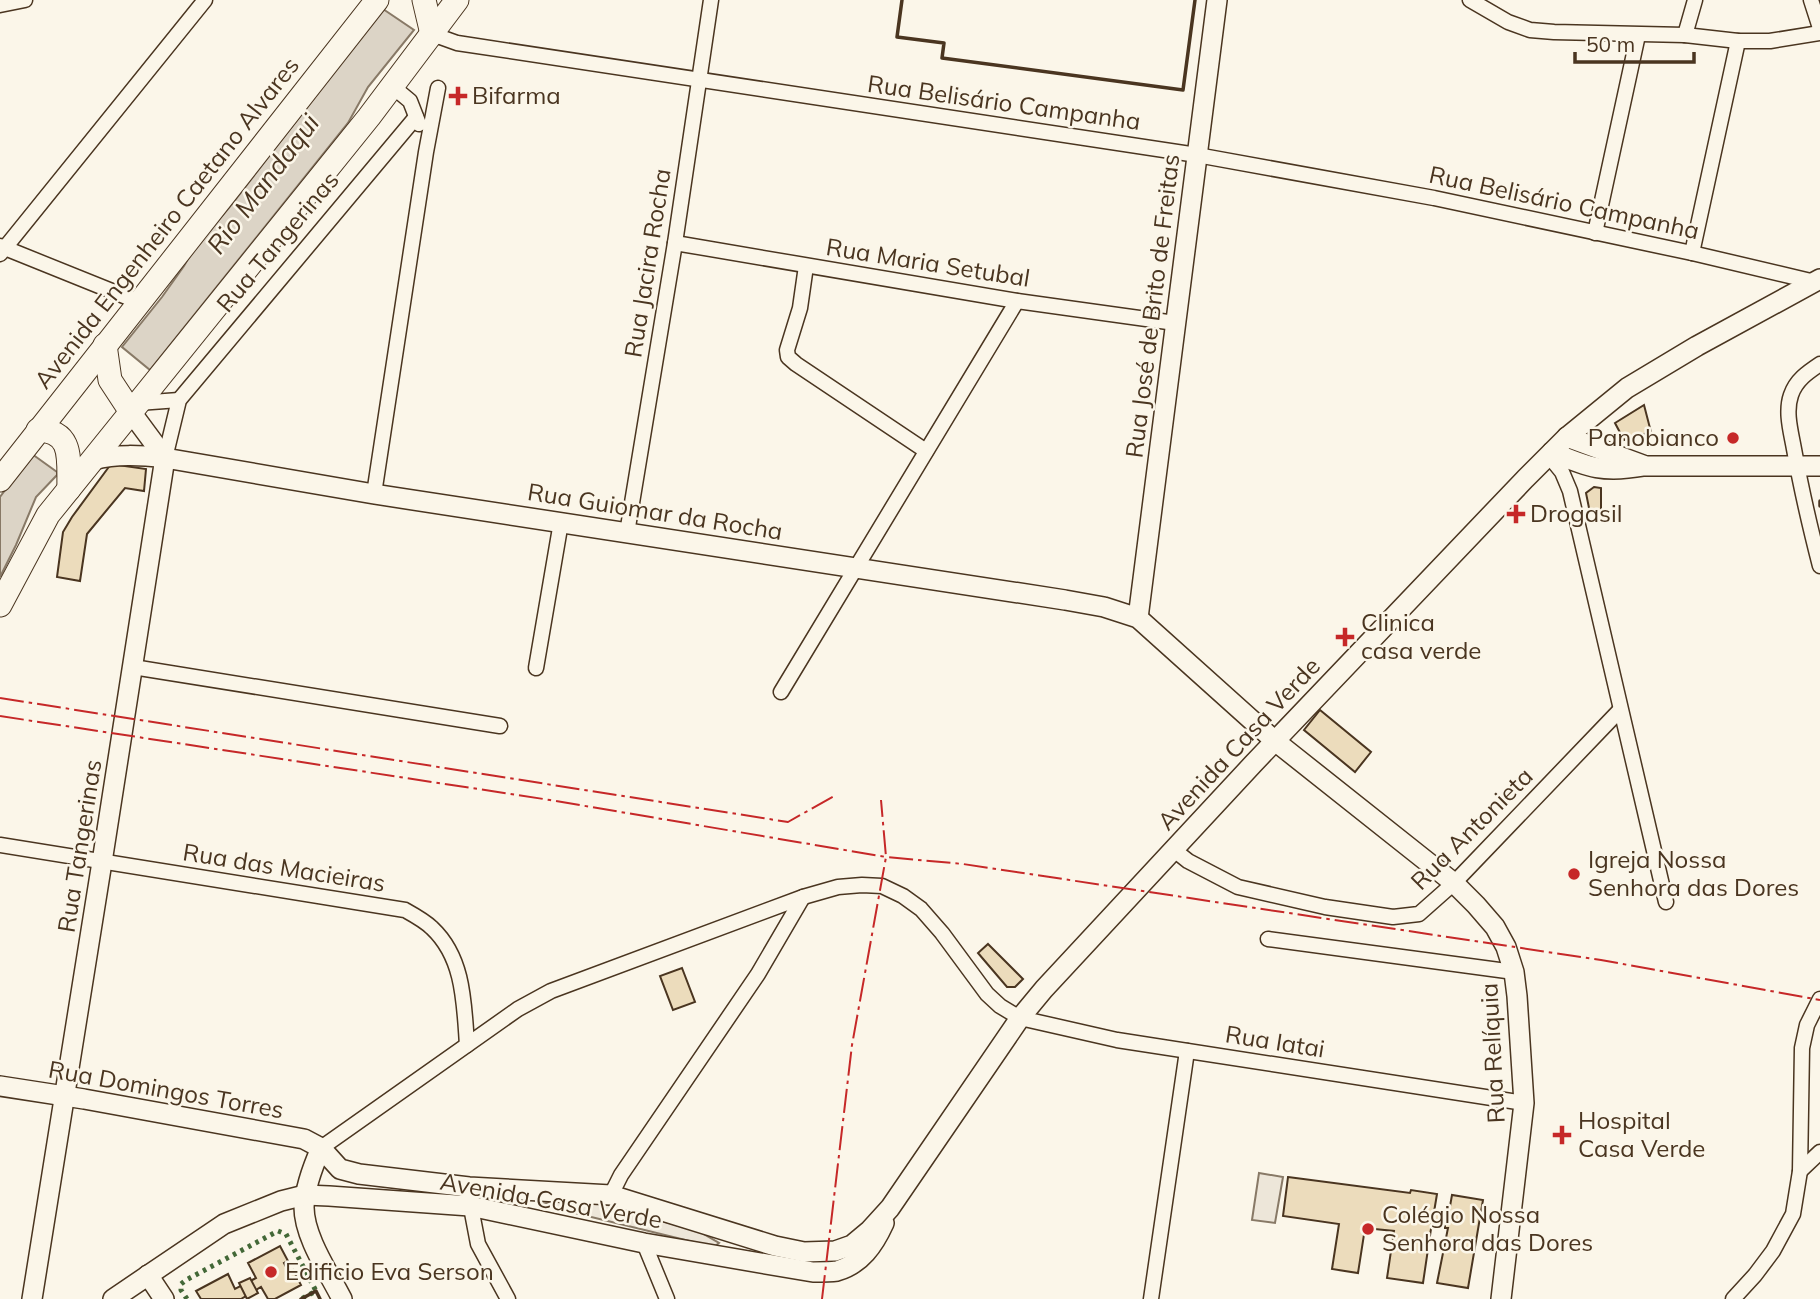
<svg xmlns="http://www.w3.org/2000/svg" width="1820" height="1299" font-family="Mulish,sans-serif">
<rect width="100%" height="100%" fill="#fbf6e9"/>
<!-- green -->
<g fill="#ede6d9" stroke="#887966" stroke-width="2">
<path d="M1259 1173 1283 1177 1275 1223 1252 1220Z"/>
<path d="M588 1199 700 1232 719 1243 714 1247 538 1204Z"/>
</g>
<!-- water -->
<g fill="#dcd4c6" stroke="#887966" stroke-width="2">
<path d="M383 9 414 30 368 87 348 123 150 370 122 347 162 297 184 266 192 252 232 204Z"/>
<path d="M32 454 57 472V475L36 497 16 545 0 577V497Z"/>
</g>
<!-- building -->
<g fill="#ecdcbc" stroke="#4a3520" stroke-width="2">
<path d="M1644 405 1651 432 1624 440 1615 423Z"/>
<path d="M111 464 146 469 144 491 125 488 87 534 80 581 57 577 63 532 72 517Z"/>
<path d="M1594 487 1601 488V513H1590L1586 493Z"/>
<path d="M1320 710 1371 752 1355 772 1304 730Z"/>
<path d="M988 944 1023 979 1015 987H1007L978 953Z"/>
<path d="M682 968 695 1002 673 1010 660 976Z"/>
<path d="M1288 1177 1410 1193 1411 1190 1437 1194 1434 1212 1440 1213V1211L1449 1212 1452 1195 1483 1200 1468 1288 1437 1283 1448 1228H1445V1224L1432 1222 1423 1283 1387 1278 1394 1231 1365 1228 1358 1273 1332 1269 1339 1224 1283 1216Z"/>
<path d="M280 1246 288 1261 284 1263 289 1273 293 1270 301 1285 275 1299H268L261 1287 241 1299H201L196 1291 228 1274 235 1289 256 1278 248 1263Z"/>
<path d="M250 1278 258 1293 247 1299 239 1283Z"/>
</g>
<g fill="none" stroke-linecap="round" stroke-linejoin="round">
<defs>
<g id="street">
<path d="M1470 0 1508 22 1530 30 1554 32 1685 35 1738 41H1770L1820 33"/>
<path d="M1811 0 1820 28"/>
<path d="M0 5 25 0"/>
<path d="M432 34 457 43 1197 155 1434 198 1692 253 1815 282"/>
<path d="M1685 35 1695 0"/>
<path d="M392 86 410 101 419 124"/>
<path d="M1595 233 1638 35"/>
<path d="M675 243 1017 301 1175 323"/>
<path d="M0 246 139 302"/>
<path d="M1692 253 1738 41"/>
<path d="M0 254 205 0"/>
<path d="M806 266 800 308 787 350 788 357 796 364 926 451"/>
<path d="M1820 364C1808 372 1796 380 1791 395 1785 412 1791 432 1794 449 1801 488 1810 527 1820 566"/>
<path d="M138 403 179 400"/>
<path d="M1549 456 1562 472 1570 491 1666 902"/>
<path d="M165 458 179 400 416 117"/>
<path d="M374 494 426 152 438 88"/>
<path d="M627 533 675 243 711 0"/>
<path d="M133 667 500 726"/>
<path d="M536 668 561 522"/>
<path d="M781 692 1017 301"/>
<path d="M0 845 405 910C414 915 425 921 432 928 464 958 464 1003 467 1045"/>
<path d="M1173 849 1188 861 1238 887 1325 907 1393 917 1419 914 1454 883 1620 710"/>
<path d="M1268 939 1514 972"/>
<path d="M321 1148 518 1009 551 991 803 897 838 887 862 885 882 886 903 896 921 909 942 933 987 994 1000 1006 1020 1018 1117 1040 1524 1103"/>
<path d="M1800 1171 1820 1152"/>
<path d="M611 1195 621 1175 758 974 803 897"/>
<path d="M469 1197 478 1244 508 1299"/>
<path d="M644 1243 667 1299"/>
<path d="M1151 1299 1187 1051"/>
<path d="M1733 1299 1755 1275 1773 1251 1793 1214 1800 1171 1802 1048 1807 1025 1820 999"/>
</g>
<g id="secondary">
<path d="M131 412 165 458 374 494 1065 600 1104 607 1138 618 1275 741 1454 883 1476 905 1495 927 1506 947 1514 972 1517 996 1524 1103 1501 1299"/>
<path d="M1567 437 1643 465"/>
<path d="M1552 452C1589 468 1604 473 1644 466H1820"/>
<path d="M1138 618 1217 0"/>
<path d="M0 1086 84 1099 304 1139 321 1148 340 1169 359 1174 469 1187 611 1195 775 1246 804 1252 835 1251 852 1245 870 1230 890 1208 1020 1018 1044 989 1253 764 1525 479 1567 437 1627 388 1697 346 1820 279"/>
<path d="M321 1148C313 1166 305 1187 304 1207 304 1237 329 1273 342 1299"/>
<path d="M148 1275 164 1299"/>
<path d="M32 1299 102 862 165 458C139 455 117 454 93 460"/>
<path d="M113 1299 224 1224 281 1201 305 1195 329 1196 470 1206 644 1243 813 1272C821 1272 830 1272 837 1271 861 1264 874 1245 884 1223"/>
</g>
<g id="primary">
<path d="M424 0 432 34"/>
<path d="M105 345 110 380 131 412"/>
<path d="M38 430C75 431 68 462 69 489"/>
<path d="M0 480 377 0"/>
<path d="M0 605 48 515 369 117 457 0"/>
</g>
</defs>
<!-- street casing -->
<use href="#street" stroke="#4a3520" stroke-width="17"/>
<!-- secondary casing -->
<use href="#secondary" stroke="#4a3520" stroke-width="22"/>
<!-- primary casing -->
<use href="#primary" stroke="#4a3520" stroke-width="25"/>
<!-- street -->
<use href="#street" stroke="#fbf6e9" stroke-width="14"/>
<!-- secondary -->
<use href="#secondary" stroke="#fbf6e9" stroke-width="19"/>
<!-- primary -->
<use href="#primary" stroke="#fbf6e9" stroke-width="23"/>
<!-- hedge -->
<path stroke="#436837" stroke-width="5" stroke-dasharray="3.5 5" stroke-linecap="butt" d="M187 1299 181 1290V1284L186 1280 278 1231 286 1234 316 1291 301 1299"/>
<!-- wall -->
<g stroke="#4a3520" stroke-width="3.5">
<path d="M902 0 897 37 944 43 942 58 1183 90 1195 0"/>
<path d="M1820 501V506"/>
<path d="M301 1299 316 1291 320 1299"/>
</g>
<!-- power -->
<g stroke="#c62828" stroke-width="2" stroke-dasharray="24 5 3.5 5" stroke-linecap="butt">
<path d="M0 698 788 822 834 796"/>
<path d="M0 716 550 800 886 857 881 800"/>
<path d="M822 1299 852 1045 886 857 963 864 1601 960 1820 1000"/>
</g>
</g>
<!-- markers -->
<g fill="#c62828" stroke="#fbf6e9" stroke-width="2.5">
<path d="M454.5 85.5h7v7h7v7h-7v7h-7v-7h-7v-7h7z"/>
<circle cx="1733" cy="438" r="7"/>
<path d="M1512.5 503.5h7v7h7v7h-7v7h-7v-7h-7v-7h7z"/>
<path d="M1341.5 626.5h7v7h7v7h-7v7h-7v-7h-7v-7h7z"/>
<circle cx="1574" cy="874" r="7"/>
<path d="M1558.5 1124.5h7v7h7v7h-7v7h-7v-7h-7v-7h7z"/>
<circle cx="1368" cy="1229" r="7"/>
<circle cx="271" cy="1272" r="7"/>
</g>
<g text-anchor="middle" stroke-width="5" stroke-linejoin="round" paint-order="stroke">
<!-- poi labels -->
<g font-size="24" fill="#4a3520" stroke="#fbf6e9" text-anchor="start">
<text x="472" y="104">Bifarma</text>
<text x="1719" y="446" text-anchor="end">Panobianco</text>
<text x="1530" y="522">Drogasil</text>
<text x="1361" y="631">Clinica<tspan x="1361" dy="28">casa verde</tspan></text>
<text x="1588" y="868">Igreja Nossa<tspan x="1588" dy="28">Senhora das Dores</tspan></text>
<text x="1578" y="1129">Hospital<tspan x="1578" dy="28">Casa Verde</tspan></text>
<text x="1382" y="1223">Colégio Nossa<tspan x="1382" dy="28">Senhora das Dores</tspan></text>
<text x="285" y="1280">Edificio Eva Serson</text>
</g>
<!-- street labels -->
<g font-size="24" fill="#4a3520" stroke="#fbf6e9">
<text transform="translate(1004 103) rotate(8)" y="8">Rua Belisário Campanha</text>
<text transform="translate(1564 203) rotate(12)" y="8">Rua Belisário Campanha</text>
<text transform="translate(167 223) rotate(-52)" y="8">Avenida Engenheiro Caetano Alvares</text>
<text transform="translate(278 242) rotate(-50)" y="8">Rua Tangerinas</text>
<text transform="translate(648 263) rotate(-81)" y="8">Rua Jacira Rocha</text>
<text transform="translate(928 263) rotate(9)" y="8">Rua Maria Setubal</text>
<text transform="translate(1153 306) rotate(-83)" y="8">Rua José de Brito de Freitas</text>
<text transform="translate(655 512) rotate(9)" y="8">Rua Guiomar da Rocha</text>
<text transform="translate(1239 744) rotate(-47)" y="8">Avenida Casa Verde</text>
<text transform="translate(1472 829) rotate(-45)" y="8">Rua Antonieta</text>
<text transform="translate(80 846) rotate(-81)" y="8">Rua Tangerinas</text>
<text transform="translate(284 868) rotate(9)" y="8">Rua das Macieiras</text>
<text transform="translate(1275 1042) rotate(9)" y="8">Rua Iatai</text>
<text transform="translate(1493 1053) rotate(-93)" y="8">Rua Relíquia</text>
<text transform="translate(166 1090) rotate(10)" y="8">Rua Domingos Torres</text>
<text transform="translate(551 1201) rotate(10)" y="8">Avenida Casa Verde</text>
</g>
<!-- water labels -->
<g font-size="26" font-style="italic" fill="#4a3520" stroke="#fbf6e9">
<text transform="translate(263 184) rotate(-53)" y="9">Rio Mandaqui</text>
</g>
</g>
<!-- scale -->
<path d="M1575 52v10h119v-10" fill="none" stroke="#4a3520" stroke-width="3.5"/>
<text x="1586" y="52" font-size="21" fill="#4a3520" stroke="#fbf6e9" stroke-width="5" paint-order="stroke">50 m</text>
</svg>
